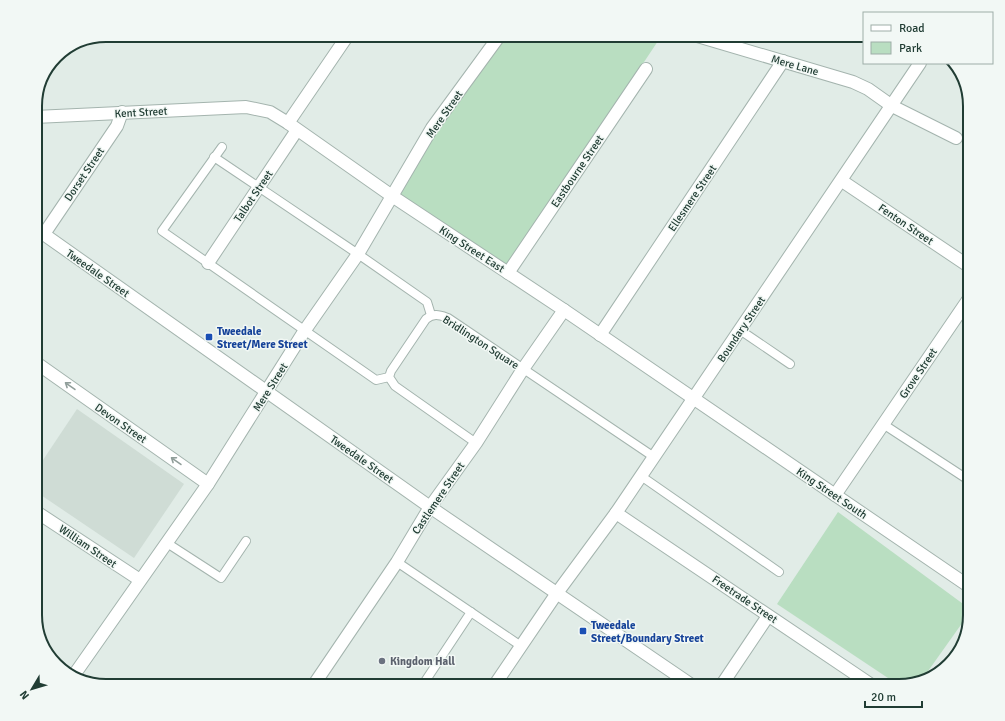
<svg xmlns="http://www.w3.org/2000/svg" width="1005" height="721" font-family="Signika,sans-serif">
<rect width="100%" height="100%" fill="#e1ece7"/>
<!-- built -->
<path fill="#cfdcd5" d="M77 409 184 484 134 558 35 491V472Z"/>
<!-- green -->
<g fill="#b9dec1">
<path d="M502 35H662L507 268 398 196 439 126Z"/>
<path d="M838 512 970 609V612L921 681 900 686 777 604Z"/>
</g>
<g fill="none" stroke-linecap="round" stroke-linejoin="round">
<defs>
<g id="lane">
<path d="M222 147 162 231 376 380 389 377"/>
<path d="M214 157 358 254 427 302 431 315"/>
<path d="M740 330 790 364"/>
<path d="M883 424 970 481"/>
<path d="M476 443 395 386 389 377 391 371 426 319C434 313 439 315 448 318L654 457"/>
<path d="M641 476 779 572"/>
<path d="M167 543 221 578 246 541"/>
<path d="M397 562 521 646"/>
<path d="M422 686 471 612"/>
</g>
<g id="street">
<path d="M694 35 853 82 868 89 892 106 956 138"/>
<path d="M35 117 246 107 270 112 288 123 392 196 564 310 970 587"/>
<path d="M288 123 348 35"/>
<path d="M842 181 970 267"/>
<path d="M35 228 430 507 693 686"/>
<path d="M44 234 117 126 122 112"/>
<path d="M208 263 297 130"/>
<path d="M508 273 646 69"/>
<path d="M600 335 783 61"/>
<path d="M35 362 208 484"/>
<path d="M835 495 970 297"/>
<path d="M35 511 140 580"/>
<path d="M616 513 873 686"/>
<path d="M74 675 208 484 305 330 358 254 432 128 500 35"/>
<path d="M313 686 397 562 430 507 476 443 523 369 564 310"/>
<path d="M494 686 557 593 616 513 920 63"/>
<path d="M721 686 768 616"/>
</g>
</defs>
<!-- lane casing -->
<use href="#lane" stroke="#a4b4ae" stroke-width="10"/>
<!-- street casing -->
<use href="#street" stroke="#a4b4ae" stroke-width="14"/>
<!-- lane -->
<use href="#lane" stroke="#fff" stroke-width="8"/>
<!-- street -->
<use href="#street" stroke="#fff" stroke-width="12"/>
</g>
<!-- one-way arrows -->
<defs><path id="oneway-shaft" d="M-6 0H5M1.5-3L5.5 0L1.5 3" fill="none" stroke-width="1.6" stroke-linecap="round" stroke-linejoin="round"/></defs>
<g stroke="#909e9a">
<use href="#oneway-shaft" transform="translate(70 386) rotate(-145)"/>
<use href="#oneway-shaft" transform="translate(176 461) rotate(-145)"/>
</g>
<!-- markers -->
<g fill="#1a4fb4" stroke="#f2f8f5" stroke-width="1.5">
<rect x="205" y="333" width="8" height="8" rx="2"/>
<rect x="579" y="627" width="8" height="8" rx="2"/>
</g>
<circle fill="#6b7280" stroke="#f2f8f5" stroke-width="1.5" cx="382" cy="661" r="4"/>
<g text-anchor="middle" stroke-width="3" stroke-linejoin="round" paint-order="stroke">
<!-- street labels -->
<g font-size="11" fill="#213d34" stroke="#f2f8f5">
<text transform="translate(795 65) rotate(16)" y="4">Mere Lane</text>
<text transform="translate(141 112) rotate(-3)" y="4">Kent Street</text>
<text transform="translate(444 114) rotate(-55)" y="4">Mere Street</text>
<text transform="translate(577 171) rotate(-56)" y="4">Eastbourne Street</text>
<text transform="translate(84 174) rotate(-56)" y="4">Dorset Street</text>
<text transform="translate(253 196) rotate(-56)" y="4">Talbot Street</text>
<text transform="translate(692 198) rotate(-56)" y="4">Ellesmere Street</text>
<text transform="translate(906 224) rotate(34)" y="4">Fenton Street</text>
<text transform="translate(472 249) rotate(33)" y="4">King Street East</text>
<text transform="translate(98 273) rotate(35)" y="4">Tweedale Street</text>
<text transform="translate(741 329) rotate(-56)" y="4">Boundary Street</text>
<text transform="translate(481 342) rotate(33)" y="4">Bridlington Square</text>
<text transform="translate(918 373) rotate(-56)" y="4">Grove Street</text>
<text transform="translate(270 387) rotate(-58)" y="4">Mere Street</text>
<text transform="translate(121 423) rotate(35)" y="4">Devon Street</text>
<text transform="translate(362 459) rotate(35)" y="4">Tweedale Street</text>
<text transform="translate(832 493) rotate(34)" y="4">King Street South</text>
<text transform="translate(438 498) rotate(-56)" y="4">Castlemere Street</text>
<text transform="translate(88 546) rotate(34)" y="4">William Street</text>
<text transform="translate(745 599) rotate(34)" y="4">Freetrade Street</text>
</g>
<!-- transit labels -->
<g font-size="11" font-weight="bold" fill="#164399" stroke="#f2f8f5" text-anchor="start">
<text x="217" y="335">Tweedale<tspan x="217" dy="13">Street/Mere Street</tspan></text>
<text x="591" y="629">Tweedale<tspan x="591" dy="13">Street/Boundary Street</tspan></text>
</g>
<!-- worship labels -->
<g font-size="11" font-weight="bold" fill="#5b616d" stroke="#f2f8f5" text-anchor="start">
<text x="390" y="665">Kingdom Hall</text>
</g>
</g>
<!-- crop -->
<path d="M0 0H1005V721H0ZM106 42H899A64 64 0 0 1 963 106V615A64 64 0 0 1 899 679H106A64 64 0 0 1 42 615V106A64 64 0 0 1 106 42Z" fill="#f2f8f5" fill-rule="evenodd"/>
<path fill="none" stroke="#213d34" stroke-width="2" d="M106 42H899A64 64 0 0 1 963 106V615A64 64 0 0 1 899 679H106A64 64 0 0 1 42 615V106A64 64 0 0 1 106 42Z"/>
<!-- legend -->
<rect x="863" y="12" width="130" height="52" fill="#f2f8f5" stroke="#9eada8"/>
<rect x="871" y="25" width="20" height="6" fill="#ffffff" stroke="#9eada8"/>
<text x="899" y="32" font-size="12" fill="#213d34">Road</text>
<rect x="871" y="42" width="20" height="12" fill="#b9dec1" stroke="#9eada8"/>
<text x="899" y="52" font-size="12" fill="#213d34">Park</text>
<!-- north arrow -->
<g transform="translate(32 689) rotate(232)" stroke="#f2f8f5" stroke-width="3" paint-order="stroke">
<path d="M0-3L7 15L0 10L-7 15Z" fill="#213d34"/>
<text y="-6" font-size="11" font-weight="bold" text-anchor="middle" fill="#213d34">N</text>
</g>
<!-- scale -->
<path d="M865 701v6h57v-6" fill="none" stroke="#213d34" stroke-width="2"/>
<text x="871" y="701" font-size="12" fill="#213d34" stroke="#f2f8f5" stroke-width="3" paint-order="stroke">20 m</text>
</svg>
